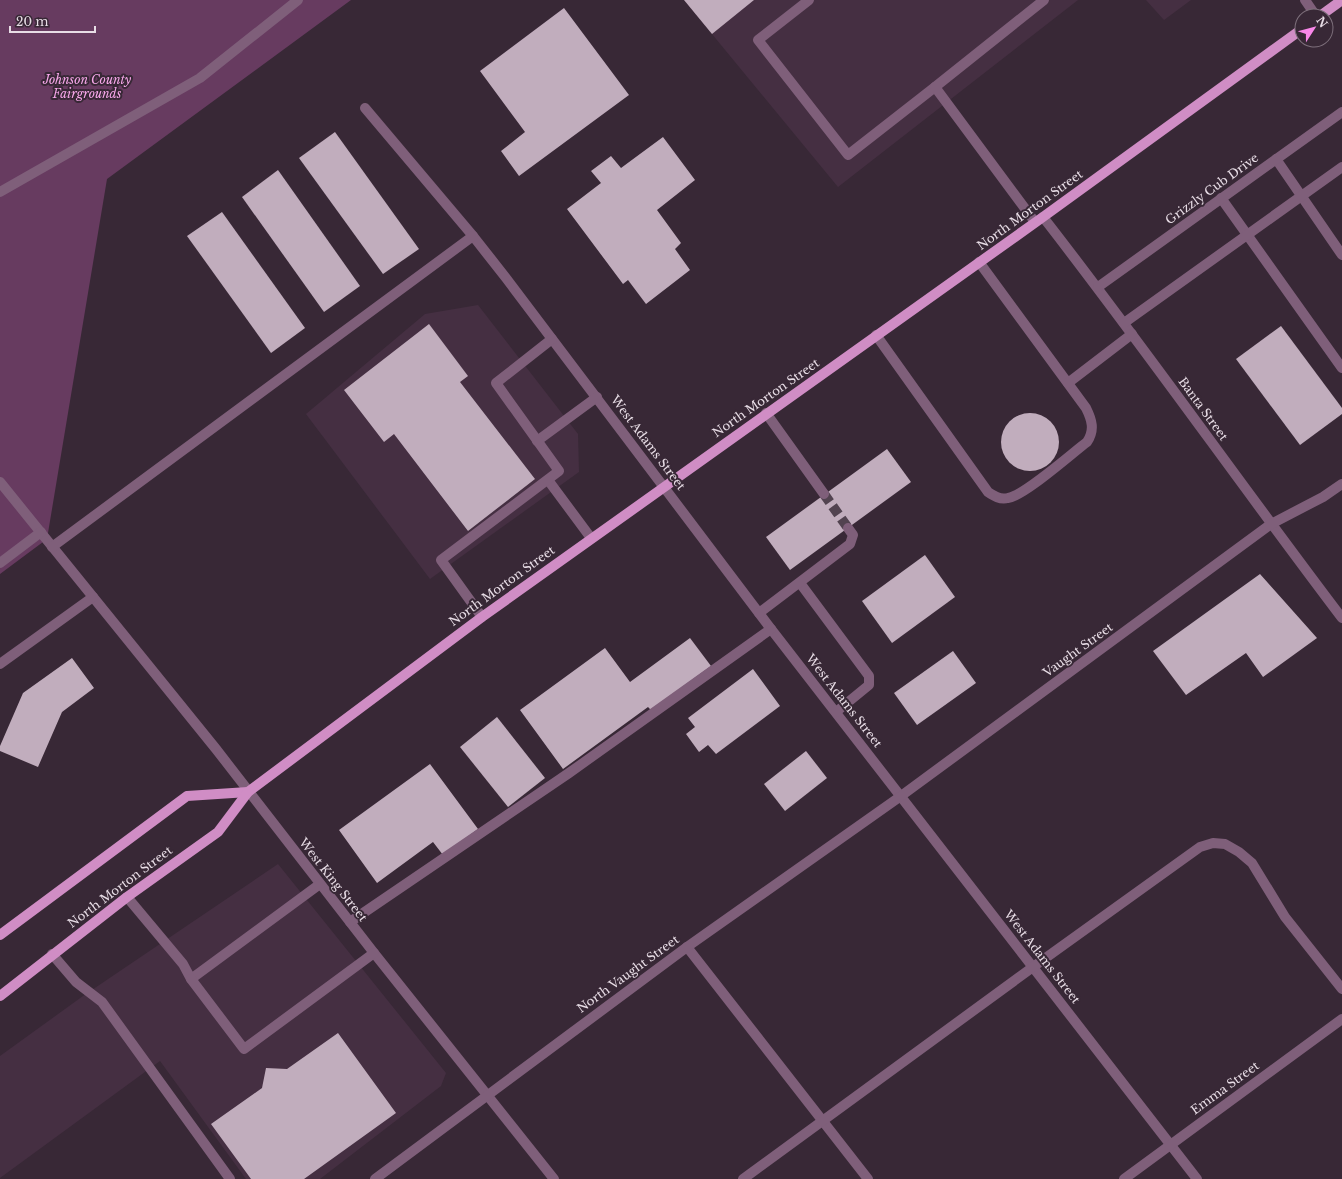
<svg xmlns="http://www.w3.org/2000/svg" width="1342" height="1179" font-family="'Libre Baskerville',serif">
<rect width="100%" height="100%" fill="#382836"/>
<!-- built -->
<g fill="#452f42">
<path d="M684 0H1078L838 187Z"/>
<path d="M1146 0H1191L1164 20Z"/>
<path d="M478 305 578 434 579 472 430 579 306 414 425 314Z"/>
<path d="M278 864 446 1073 441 1086 320 1179H246L160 1061 0 1178V1056L83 996Z"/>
</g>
<!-- green -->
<path fill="#673b60" d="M0 0H351L107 179 47 539 0 574Z"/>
<!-- building -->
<g fill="#c1adbd">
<path d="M684 0H754L712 34Z"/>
<path d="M564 8 629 95 519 176 501 151 525 132 480 71Z"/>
<path d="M335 132 419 249 383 274 299 158Z"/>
<path d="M663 137 695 180 657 210 681 243 675 249 690 270 646 304 628 280 623 284 567 209 601 183 591 171 611 156 621 168Z"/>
<path d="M278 170 360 286 324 312 242 197Z"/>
<path d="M222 212 305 328 271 353 187 236Z"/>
<path d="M429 324 468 376 460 382 535 479 468 531 394 434 384 442 344 390Z"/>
<path d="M1281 326 1342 408V414L1300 445 1236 359Z"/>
<circle cx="1030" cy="442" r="29"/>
<path d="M887 449 911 482 790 570 766 537Z"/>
<path d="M925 555 955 597 892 643 862 601Z"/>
<path d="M1260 574 1317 638 1263 677 1246 653 1186 695 1153 651Z"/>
<path d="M690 638 711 666 651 710 648 707 563 769 520 710 605 648 630 682Z"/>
<path d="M953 651 976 683 917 725 894 693Z"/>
<path d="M72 658 94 688 62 712 38 767 0 751V746L23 693Z"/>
<path d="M753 669 780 706 716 754 708 745 699 752 686 734 695 727 688 718Z"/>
<path d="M497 717 545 778 508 807 460 747Z"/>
<path d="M806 751 827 778 785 811 764 784Z"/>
<path d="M430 764 478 829 443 855 433 842 377 883 339 830Z"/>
<path d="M338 1033 396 1113 304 1179H251L211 1124 262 1088 266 1068 287 1069Z"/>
</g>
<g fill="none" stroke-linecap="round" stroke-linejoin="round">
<!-- minor-tunnel -->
<path stroke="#524350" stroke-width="10" stroke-dasharray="10 5" stroke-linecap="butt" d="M824 494 848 528"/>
<!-- minor -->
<g stroke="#7f5f7a" stroke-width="10">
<path d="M809 0 758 40 848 155 935 87"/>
<path d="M1305 0 1316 16"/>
<path d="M365 108 473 236 506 278 771 629 1197 1179"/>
<path d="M1276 159 1342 255"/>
<path d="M0 192 200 78 298 0"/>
<path d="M1221 198 1342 368"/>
<path d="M1043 217C1145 348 1241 485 1342 618"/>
<path d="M1035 222 935 87 1044 0"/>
<path d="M1098 287 1342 112"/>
<path d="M1124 323 1342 167"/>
<path d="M876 335 988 492C994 496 1000 500 1008 498 1024 496 1071 454 1087 442 1095 430 1092 420 1086 408L979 262"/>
<path d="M1068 383 1132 334"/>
<path d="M766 413 824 494"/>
<path d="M537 441 597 397"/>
<path d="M548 480 591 538"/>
<path d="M0 482 216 749 374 953 554 1179"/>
<path d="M52 547 473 236"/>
<path d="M0 563 41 532"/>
<path d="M800 583 869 676V685L836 712"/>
<path d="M759 613 850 544 853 535 848 528"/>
<path d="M482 617 441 560 559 471 496 383 552 339"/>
<path d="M0 664 93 597"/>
<path d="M127 897 183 964 191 979 320 884"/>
<path d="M350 922 569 773 771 629"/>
<path d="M687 947 868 1179"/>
<path d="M52 954 76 982 102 1002 230 1179"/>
<path d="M191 979 244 1049 374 953"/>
<path d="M375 1179 687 947 901 796 1271 524 1323 497 1342 484"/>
<path d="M743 1179 1033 967 1200 847 1213 843 1225 844 1239 852 1252 863 1285 917 1342 989"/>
<path d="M1124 1179 1342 1019"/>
</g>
<!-- major -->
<g stroke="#d08dc5" stroke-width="10">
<path d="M1320 16 1342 0"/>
<path d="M0 935 187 796 248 792"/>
<path d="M0 996 127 897 218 832 248 792 482 617 1043 217 1302 29"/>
</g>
</g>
<g text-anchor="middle" stroke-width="4" stroke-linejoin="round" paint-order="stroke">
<!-- park labels -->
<g font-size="12" font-style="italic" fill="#f7a7ea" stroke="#382836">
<text x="87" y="84">Johnson County<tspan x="87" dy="14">Fairgrounds</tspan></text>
</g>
<!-- street labels -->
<g font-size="12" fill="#e8dde6" stroke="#382836">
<text transform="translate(1212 189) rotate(-36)" y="4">Grizzly Cub Drive</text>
<text transform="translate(1030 210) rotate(-36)" y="4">North Morton Street</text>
<text transform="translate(766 398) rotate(-35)" y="4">North Morton Street</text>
<text transform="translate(1203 409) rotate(54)" y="4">Banta Street</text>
<text transform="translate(648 443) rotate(53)" y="4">West Adams Street</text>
<text transform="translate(502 586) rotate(-36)" y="4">North Morton Street</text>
<text transform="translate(1078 650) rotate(-36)" y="4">Vaught Street</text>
<text transform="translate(844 701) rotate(52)" y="4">West Adams Street</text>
<text transform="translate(333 880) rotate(52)" y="4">West King Street</text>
<text transform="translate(120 887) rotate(-37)" y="4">North Morton Street</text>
<text transform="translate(1042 957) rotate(52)" y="4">West Adams Street</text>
<text transform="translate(628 974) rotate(-36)" y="4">North Vaught Street</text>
<text transform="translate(1225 1088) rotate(-36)" y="4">Emma Street</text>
</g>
</g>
<!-- north arrow -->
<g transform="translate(1314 28) rotate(54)"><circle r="19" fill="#382836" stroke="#7e707c"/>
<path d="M0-3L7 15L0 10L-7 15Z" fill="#f987e9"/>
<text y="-6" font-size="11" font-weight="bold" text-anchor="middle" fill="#e8dde6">N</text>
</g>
<!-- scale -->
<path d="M10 26v6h85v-6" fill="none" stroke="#e8dde6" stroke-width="2"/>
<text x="16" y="26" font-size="12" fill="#e8dde6" stroke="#382836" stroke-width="3" paint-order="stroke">20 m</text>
</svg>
